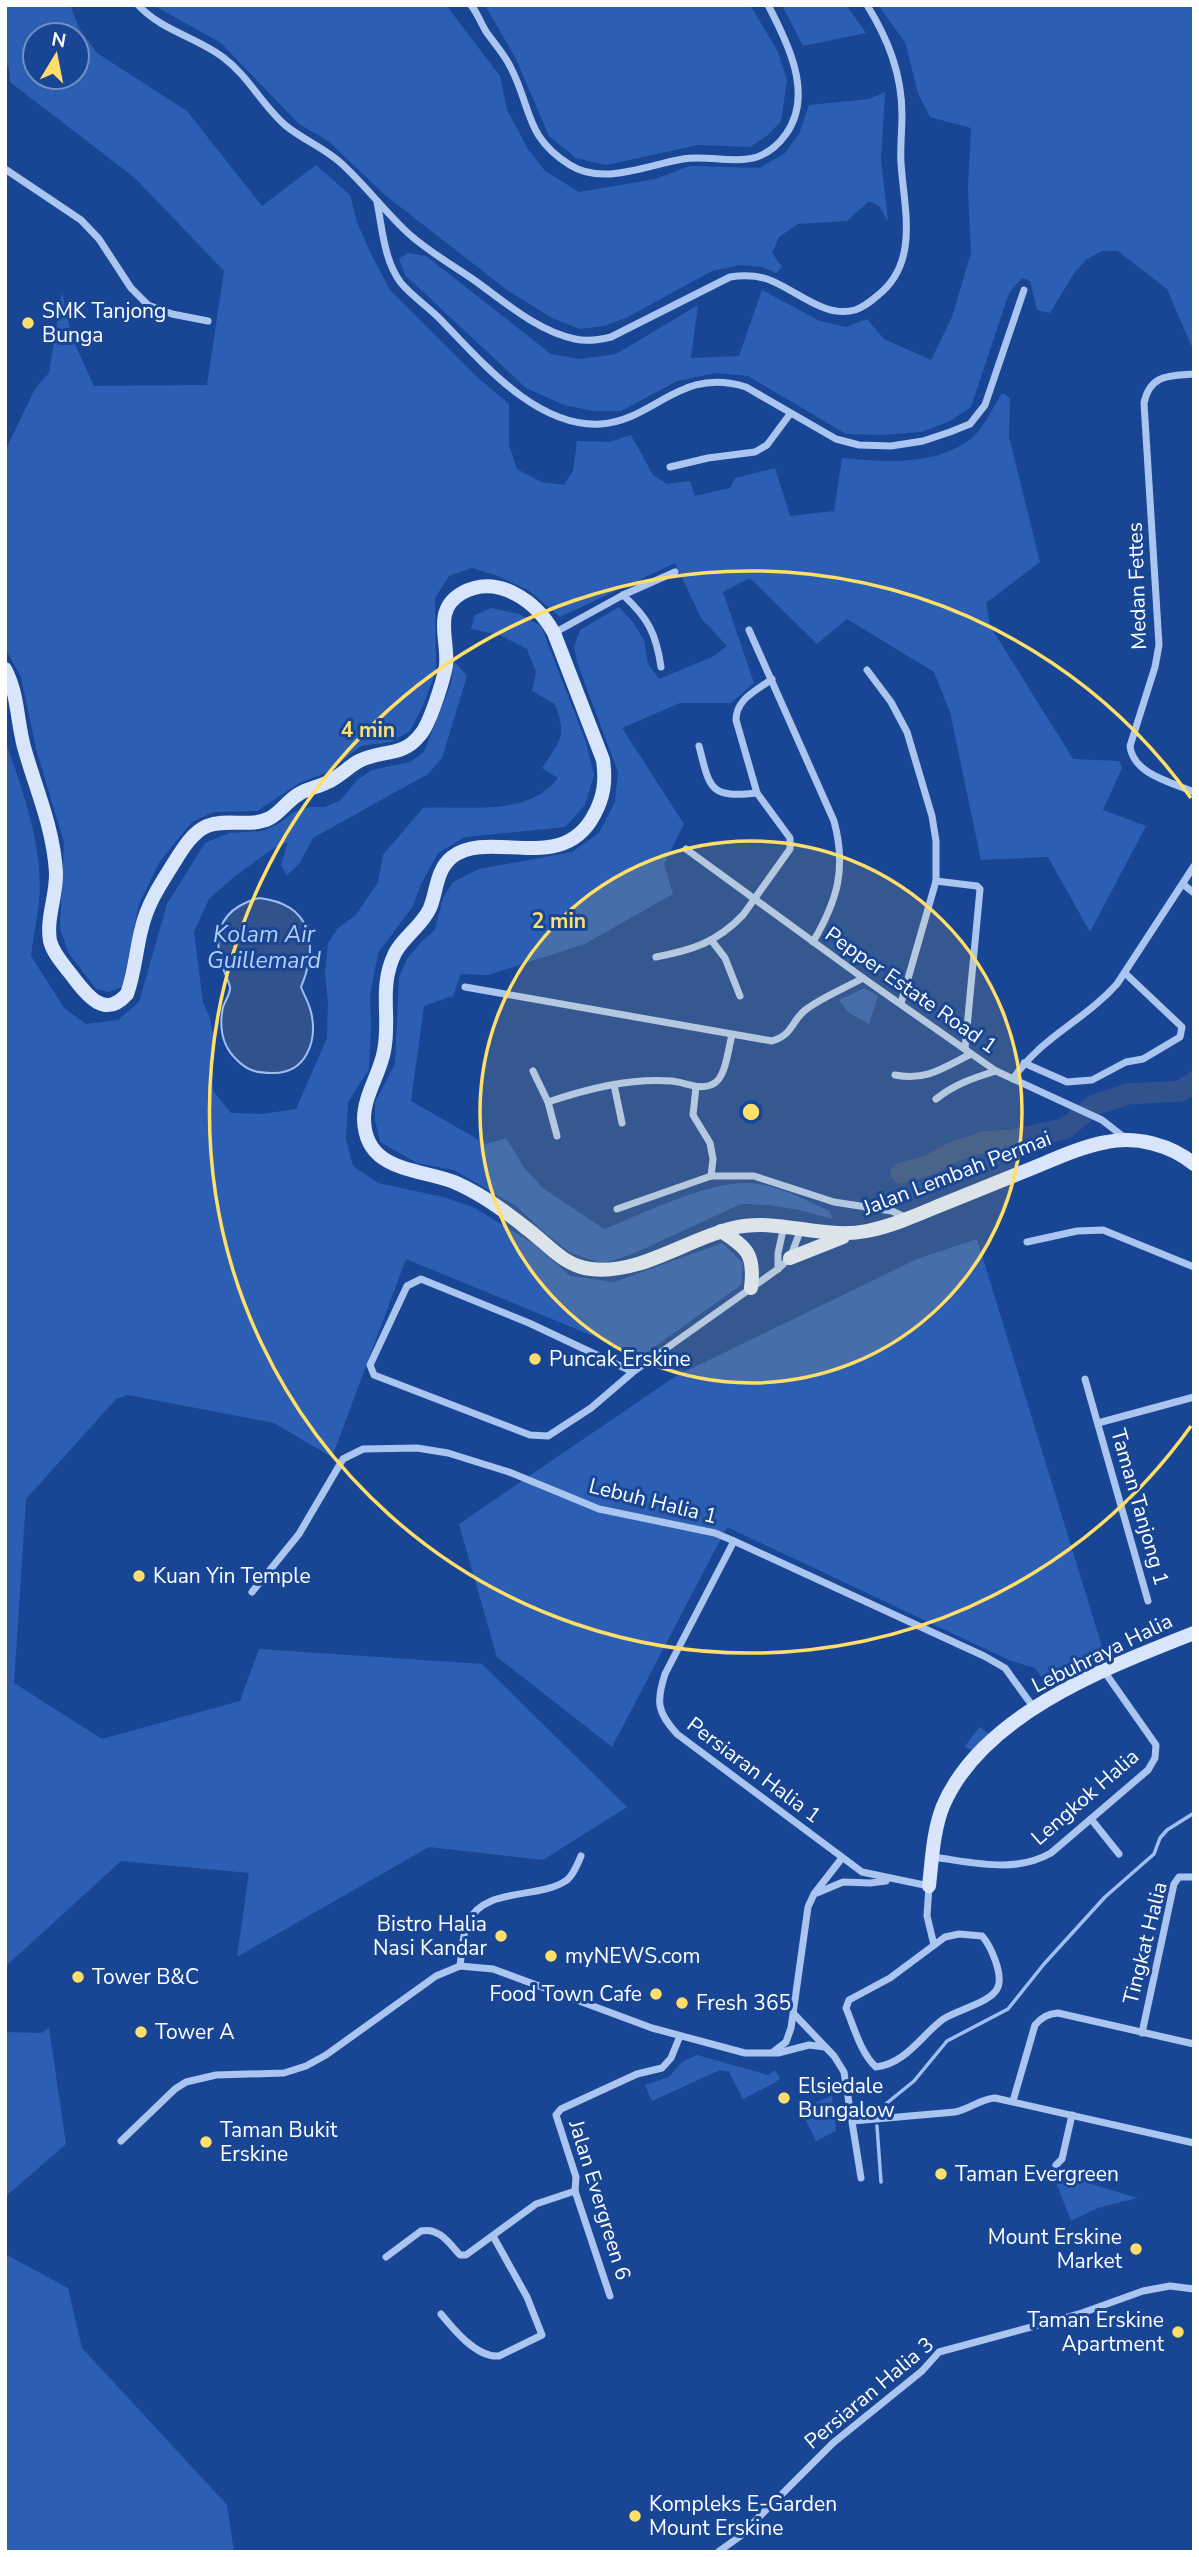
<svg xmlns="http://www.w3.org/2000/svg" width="1199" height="2557" font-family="'Nunito Sans',sans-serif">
<rect width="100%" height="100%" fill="#184695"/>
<!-- green -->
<g fill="#2c5fb3" fill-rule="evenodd">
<path d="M5 5H70L79 28 97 53 187 111 262 206 316 165 350 195 357 222 371 254 390 290 478 378 509 404V445L517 469 541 482 564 485 573 471 577 441 609 442 631 435 653 475 667 484 690 481 695 496 730 488 735 478 775 468 790 516 834 511 842 458C883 462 932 466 968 441 983 431 993 407 1002 393L1010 398 1009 437 1040 562 986 603 990 626 1073 759 1119 761 1122 768 1103 810 1146 826 1090 932 1048 857 981 860 950 712 934 672 847 619 817 644 750 578 723 592 754 683 731 703H680L622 728 684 824 664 864 673 894 585 944 488 975 461 974 453 996 424 1006 411 1101 486 1144 506 1138 525 1169 544 1189 604 1229C645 1213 716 1176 759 1184 784 1188 807 1201 829 1211L833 1219 799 1210 768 1205 741 1204 635 1253 603 1264 571 1253 545 1233 516 1206 454 1170 417 1163 380 1142 375 1120V1102L395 1064 399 977 407 959 422 941 435 930 443 898 453 882 479 869 572 852 599 833 615 802 618 772 577 662 574 647 580 630 619 607 633 622 644 640 648 664 659 679 712 657 727 646 701 618 675 563 560 617 528 590 498 576 472 568 449 576 435 598 436 671 422 708 410 731 391 742 361 746 326 773 299 783 257 811 214 812 192 822 160 861 139 904 122 987 109 992 96 989 68 952 60 928 64 842 36 749 21 677 5 648V451L35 389 49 373 62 292 72 338 94 386 207 385 224 271 135 178 10 82 9 68 5 63ZM35 35H77V77H35Z"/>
<path d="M153 5H446L500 76 507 110 528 149 545 171 579 192 655 179 690 166 760 168 785 153 799 134 809 105 869 99 885 92 881 159 888 221 879 206 869 201 847 221 798 224 779 237 772 253 782 267 776 273 762 267 740 265 712 271 626 318 604 326 580 329 552 318 507 290 385 195 328 141 299 124 221 43Z"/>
<path d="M485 5H750L778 52 787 80 781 121 768 135 750 147 698 145 606 165 576 158 549 136 516 59Z"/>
<path d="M782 5H846L866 33 803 46Z"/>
<path d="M878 5H1194V352L1167 289 1118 251H1102L1087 259 1074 273 1050 313 1037 310 1030 281 1022 278 1009 293 971 407 950 421 922 432 882 435 846 434 748 376 715 373 677 381 621 411H594L564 405 526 388 405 275 399 259 408 253 426 256 551 354 579 359 616 354 698 305 691 358 739 356 762 290 820 321 846 327 867 319 884 339 931 360 952 317 971 253 968 188 971 128 930 117 918 93 905 42Z"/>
<path d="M491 608 519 614 541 626 586 742 594 775 585 805 565 827 465 837 438 853 421 884 413 906 378 953 370 996 371 1026 369 1069 348 1102 346 1139 353 1166 378 1183 443 1197 473 1207 534 1244 570 1276 614 1282 722 1243 743 1263 741 1285 642 1356 406 1259 332 1457 274 1423 128 1395 116 1399 26 1499 14 1683 102 1739 240 1701 259 1649 482 1664 627 1807 543 1860 429 1847 237 1957 249 1873 121 1861 5 1967V741C23 790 44 848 39 902 37 920 33 938 31 956L64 1008 86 1024 118 1020 139 1002 167 904 205 843 229 833 262 831 278 824 294 812 310 807H325L341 800 357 780 372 770 410 762 424 752 451 684 454 661 467 676 442 758 428 774 313 838 299 864 287 875 281 865 288 842 274 848 235 876 209 899 194 932 203 1003 209 1015 215 1042 209 1070 214 1092 231 1113 262 1114 296 1109 327 1038 328 1002 325 974 328 943 338 928 356 915 378 882 383 855 423 808C466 805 528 818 558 778L542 768C561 739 567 738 555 704L532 691 536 672 527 649 500 635 471 629 475 615Z"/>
<path d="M864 988 878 996 869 1024 849 1013 839 1000Z"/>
<path d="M977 1239 1103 1650 1054 1679 1044 1680 1035 1668 1009 1660 727 1527 612 1747 497 1657 459 1524 676 1376 917 1259Z"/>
<path d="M980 1727 989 1734 974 1753 965 1746Z"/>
<path d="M49 2028 66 2144 5 2197V2032L41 2033Z"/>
<path d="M697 2055 768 2075 775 2070 780 2078 776 2082 743 2099 729 2072 720 2070 652 2101 645 2085 669 2077 682 2062Z"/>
<path d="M832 2095 836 2131 816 2141 801 2110Z"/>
<path d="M1060 2174 1137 2198 1098 2208 1071 2221 1057 2185Z"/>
<path d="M5 2254 68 2288 82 2348 227 2505 234 2552H5Z"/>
</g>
<!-- water -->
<path fill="#31528d" stroke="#9dbff3" stroke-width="2" d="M259 898C312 904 319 944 301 987 304 995 309 1003 311 1012 318 1041 306 1074 272 1073 258 1073 248 1071 238 1061 222 1047 219 1027 223 1007 225 1001 231 993 230 987 228 979 223 970 221 962 212 928 226 907 259 898Z"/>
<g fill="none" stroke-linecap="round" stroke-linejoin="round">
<!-- stream -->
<g stroke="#9dbff3" stroke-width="3.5">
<path d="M880 2111 887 2103 914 2081 947 2041 1008 2009 1044 1964 1105 1897 1154 1854 1160 1838 1167 1830 1194 1813"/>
<path d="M877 2126 881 2182"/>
</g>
<!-- river -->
<path stroke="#31528d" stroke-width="21" d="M901 1173 930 1165 953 1152 984 1142 1011 1140 1064 1129 1095 1105 1128 1094 1181 1091 1194 1082"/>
<!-- street -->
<g stroke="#aac5f0" stroke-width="7">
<path d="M138 5C162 31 197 37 224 58 249 77 262 105 285 125 303 140 325 148 342 164 366 186 385 212 409 234 428 251 452 265 474 280 505 302 537 331 575 339 587 342 599 340 611 337L730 277C743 275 754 275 767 279 794 288 824 319 855 310 864 307 870 302 877 296 920 263 904 209 901 163 900 147 902 131 902 115 902 74 888 39 867 5"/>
<path d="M471 5C478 14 481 24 487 33 495 44 505 55 511 68 532 109 525 137 570 165 603 186 647 165 683 159 707 155 734 164 757 157 768 153 779 144 786 134 814 95 788 43 768 5"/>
<path d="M5 169 81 220 99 239 131 288 148 305 172 314 208 321"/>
<path d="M377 202C382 227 384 261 401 283 412 296 428 307 440 319 481 361 536 428 601 424 655 420 680 366 746 387L836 439 859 445 891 446 923 441 950 432 970 424 985 405 1024 290"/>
<path d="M1194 374C1169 376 1150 374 1144 403L1159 645 1155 667 1130 746C1133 774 1171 782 1194 792"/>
<path d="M670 467 708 458 755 452 767 445 790 414"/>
<path d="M623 595C648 618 656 633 661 667"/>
<path d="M749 630 834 821C847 869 837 901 813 942"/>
<path d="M554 633 623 595 675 572"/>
<path d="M867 670 891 702 907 732 932 816 936 841V881L901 1003"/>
<path d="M699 746C710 789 709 798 757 793"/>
<path d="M686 849 863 978 996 1071 1102 1120 1125 1138"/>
<path d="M936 881 977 886 980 889 965 1049"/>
<path d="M1184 885 1194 893"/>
<path d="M712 941 725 958 740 996"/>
<path d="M656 957C693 950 717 942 743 915L790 849V838L757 793 736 720C736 699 756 691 772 679"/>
<path d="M465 987 772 1041C795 1034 791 1019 808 1008 825 996 845 988 863 978"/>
<path d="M1024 1063 1067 1082 1092 1080 1126 1062 1143 1059 1180 1037 1182 1027 1126 974"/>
<path d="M533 1071 548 1102 557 1136"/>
<path d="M895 1075C927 1081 943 1068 971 1054"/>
<path d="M1013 1079C1042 1036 1084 1021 1117 984L1194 866"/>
<path d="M614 1085 622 1123"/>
<path d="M696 1087 693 1115 710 1143 713 1159 711 1176"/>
<path d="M936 1099C955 1084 973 1078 996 1071"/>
<path d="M548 1102C587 1089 629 1078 671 1081 685 1082 700 1091 713 1084 726 1078 728 1049 732 1035"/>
<path d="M617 1209 711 1176H754L834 1202 892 1211 907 1218"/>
<path d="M1027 1242 1077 1231 1103 1230 1194 1267"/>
<path d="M778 1269V1253L784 1226"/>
<path d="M633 1372 529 1323 421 1279 407 1286 370 1365 374 1375 530 1435 548 1436 591 1408 633 1372 778 1269 790 1258 801 1229"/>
<path d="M1085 1379 1148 1601"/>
<path d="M1098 1423 1194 1397"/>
<path d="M734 1541 665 1674C656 1702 657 1712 677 1734L862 1872 929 1886 927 1916 934 1945"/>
<path d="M252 1592 299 1534 343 1459 363 1449 417 1448 448 1453 509 1472 599 1509 715 1533 734 1541 984 1656 1005 1668 1034 1708"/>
<path d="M1091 1819 1119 1854"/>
<path d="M932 1857C973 1862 1014 1874 1051 1853L1148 1770 1155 1758 1156 1745 1104 1671"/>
<path d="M817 1893 843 1882 870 1883 886 1881"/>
<path d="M959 1934 982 1936C991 1946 1003 1974 998 1987 992 2003 955 2010 942 2020 921 2036 905 2064 876 2067 861 2054 854 2027 846 2008L849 2000 890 1978 945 1937Z"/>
<path d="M460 1966C462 1952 462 1935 468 1922 485 1886 539 1900 567 1880 574 1874 577 1865 581 1856"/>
<path d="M794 2014 834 2056 844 2072 861 2178"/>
<path d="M1142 2033 1174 1884 1179 1877H1194"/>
<path d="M773 2052 786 2042 791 2028 808 1907 814 1894 842 1858"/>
<path d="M1013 2101 1035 2025C1042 2017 1048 2014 1058 2013L1194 2044"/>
<path d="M853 2121 955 2112C970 2109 980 2099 995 2098L1194 2143"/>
<path d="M121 2141 175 2089 186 2082 216 2075 284 2073 306 2066 326 2055 436 1976 460 1966 493 1969 652 2028 745 2053H778L809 2045 825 2047"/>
<path d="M1056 2165 1062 2159 1072 2115"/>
<path d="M386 2257 421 2231C439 2227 449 2243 460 2255H466L536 2204 575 2191"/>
<path d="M610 2296 575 2191 576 2177 556 2115 561 2109 637 2074 662 2068 671 2058 680 2036"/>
<path d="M441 2314C454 2330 477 2358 499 2356L542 2335 527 2297 493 2236"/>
<path d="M718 2552 739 2537 833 2443 922 2371 939 2352 1079 2314 1143 2291 1170 2286 1194 2289"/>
</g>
<!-- secondary -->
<g stroke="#d8e5fb" stroke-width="14">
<path d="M5 669C18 693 17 721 24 747 36 790 53 826 56 872 57 895 46 918 50 941 53 953 63 964 70 973 85 992 103 1021 127 994 135 972 136 949 142 927 148 902 162 882 175 861 183 848 193 832 207 826 227 818 251 828 270 818 281 812 288 800 299 794 308 788 319 787 328 782 339 777 348 767 359 761 382 749 402 758 420 735 430 724 443 681 446 666 449 640 432 610 462 593 498 573 537 602 554 633L603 760C606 781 604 797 594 815 562 876 490 828 452 857 436 870 437 891 430 908 422 926 404 936 395 953 378 988 391 1017 384 1051 380 1074 364 1095 364 1119 365 1172 418 1168 454 1182 480 1193 505 1211 526 1228 548 1244 563 1266 591 1269 640 1275 687 1239 733 1228 778 1217 821 1240 867 1231 892 1226 917 1215 941 1205 974 1192 1007 1178 1040 1165 1061 1156 1084 1146 1107 1142 1137 1136 1171 1145 1194 1164"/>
<path d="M721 1231C748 1248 755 1255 751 1288"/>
<path d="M790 1258 843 1237"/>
<path d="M929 1886C932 1860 933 1831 943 1806 982 1714 1108 1667 1194 1633"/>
</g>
</g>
<!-- distance rings -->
<circle cx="751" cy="1112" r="271" fill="#ffde69" fill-opacity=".12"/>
<g fill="none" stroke="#ffde69" stroke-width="3.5">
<circle cx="751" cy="1112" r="271"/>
<path d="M1191 1426A541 541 0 1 1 1191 798"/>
</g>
<!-- markers -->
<g fill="#ffde69" stroke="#184695" stroke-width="2.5">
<circle cx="28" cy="323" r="7"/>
<circle cx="535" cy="1359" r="7"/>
<circle cx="139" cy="1576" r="7"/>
<circle cx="501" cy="1936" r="7"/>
<circle cx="551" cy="1956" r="7"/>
<circle cx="78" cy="1977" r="7"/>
<circle cx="656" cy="1994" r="7"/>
<circle cx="682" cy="2003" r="7"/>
<circle cx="141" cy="2032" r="7"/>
<circle cx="784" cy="2098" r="7"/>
<circle cx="206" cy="2142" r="7"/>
<circle cx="941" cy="2174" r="7"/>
<circle cx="1136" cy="2249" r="7"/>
<circle cx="1178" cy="2332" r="7"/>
<circle cx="635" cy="2516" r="7"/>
</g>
<g text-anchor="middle" stroke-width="6" stroke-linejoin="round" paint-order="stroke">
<!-- poi labels -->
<g font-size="21" fill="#fff" stroke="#184695" text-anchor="start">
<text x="42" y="318">SMK Tanjong<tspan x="42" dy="24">Bunga</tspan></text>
<text x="549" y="1366">Puncak Erskine</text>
<text x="153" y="1583">Kuan Yin Temple</text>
<text x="487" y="1931" text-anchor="end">Bistro Halia<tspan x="487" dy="24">Nasi Kandar</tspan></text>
<text x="565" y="1963">myNEWS.com</text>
<text x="92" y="1984">Tower B&amp;C</text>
<text x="642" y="2001" text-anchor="end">Food Town Cafe</text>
<text x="696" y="2010">Fresh 365</text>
<text x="155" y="2039">Tower A</text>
<text x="798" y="2093">Elsiedale<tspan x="798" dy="24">Bungalow</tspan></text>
<text x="220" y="2137">Taman Bukit<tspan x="220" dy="24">Erskine</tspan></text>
<text x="955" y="2181">Taman Evergreen</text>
<text x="1122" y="2244" text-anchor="end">Mount Erskine<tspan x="1122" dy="24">Market</tspan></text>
<text x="1164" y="2327" text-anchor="end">Taman Erskine<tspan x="1164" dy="24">Apartment</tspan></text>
<text x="649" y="2511">Kompleks E-Garden<tspan x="649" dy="24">Mount Erskine</tspan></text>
</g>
<!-- street labels -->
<g font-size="21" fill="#fff" stroke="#184695">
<text transform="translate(1137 586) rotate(-92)" y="7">Medan Fettes</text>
<text transform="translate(911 990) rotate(35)" y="7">Pepper Estate Road 1</text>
<text transform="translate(957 1173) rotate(-21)" y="7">Jalan Lembah Permai</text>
<text transform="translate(653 1501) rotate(14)" y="7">Lebuh Halia 1</text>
<text transform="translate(1140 1507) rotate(74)" y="7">Taman Tanjong 1</text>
<text transform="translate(1102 1653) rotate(-26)" y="7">Lebuhraya Halia</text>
<text transform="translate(754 1770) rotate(37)" y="7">Persiaran Halia 1</text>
<text transform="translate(1085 1797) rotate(-41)" y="7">Lengkok Halia</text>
<text transform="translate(1145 1943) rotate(-76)" y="7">Tingkat Halia</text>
<text transform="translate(600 2200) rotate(73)" y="7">Jalan Evergreen 6</text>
<text transform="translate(869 2393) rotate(-40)" y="7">Persiaran Halia 3</text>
</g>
<!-- water labels -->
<g font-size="23" font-style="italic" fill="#b6cff7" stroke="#184695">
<text x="264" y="942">Kolam Air<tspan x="264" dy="26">Guillemard</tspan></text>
</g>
</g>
<circle cx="751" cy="1112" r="10" fill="#ffde69" stroke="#184695" stroke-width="3.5"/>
<g font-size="21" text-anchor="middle" font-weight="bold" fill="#ffde69" stroke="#184695" stroke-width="6" stroke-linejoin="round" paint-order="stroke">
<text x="368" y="737">4 min</text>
<text x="559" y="928">2 min</text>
</g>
<!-- border -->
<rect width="1199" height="2557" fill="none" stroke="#ffffff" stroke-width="14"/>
<!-- north arrow -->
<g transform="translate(56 56) rotate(10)"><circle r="33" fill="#184695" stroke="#7490bf" stroke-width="2"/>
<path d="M0-5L12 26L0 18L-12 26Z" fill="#ffde69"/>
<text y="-10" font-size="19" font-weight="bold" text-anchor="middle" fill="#ffffff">N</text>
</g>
</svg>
